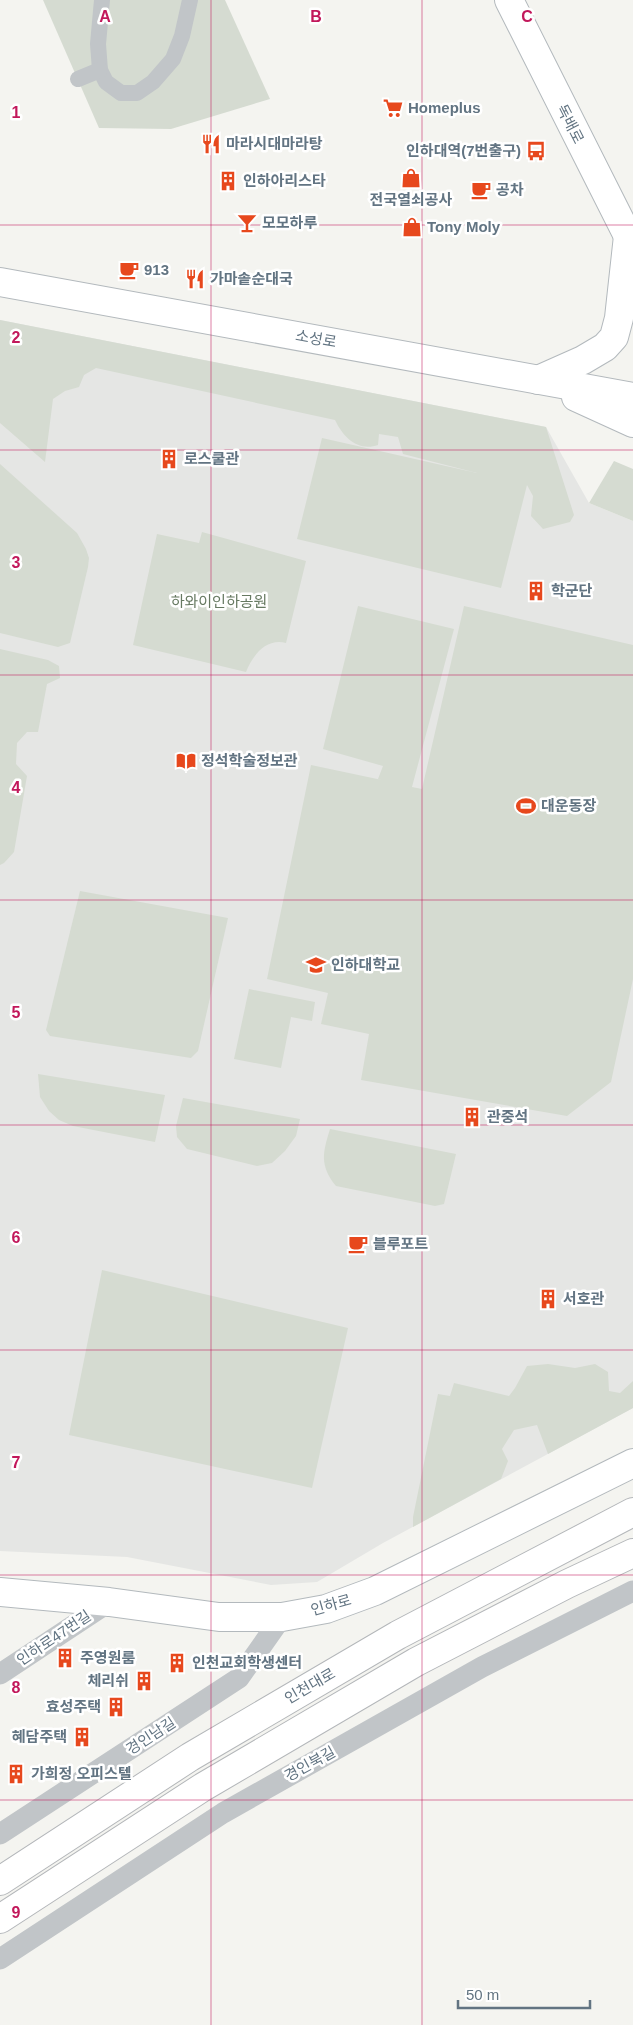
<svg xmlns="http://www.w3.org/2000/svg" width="633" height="2025" font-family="Helvetica,'Noto Sans KR',sans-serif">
<rect width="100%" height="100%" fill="#f4f4f0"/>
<!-- built -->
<path fill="#e5e6e4" d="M0 320 546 427 589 503 633 521V1408L383 1543 317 1582 271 1585 127 1557 0 1551Z"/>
<!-- green -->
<g fill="#d5dbd1">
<path d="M43 0H225L270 99 171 129 99 128Z"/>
<path d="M0 320 546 427 574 515 570 522 543 529 531 516 533 496 527 485 501 588 297 539 322 438 477 473 403 454 398 437 379 434 378 445C358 452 343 437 335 420L96 368 84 375 79 387 65 391 53 399 45 462 0 423Z"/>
<path d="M614 461 633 469V521L589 503Z"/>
<path d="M0 464 77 533 86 549 89 558 88 567 70 643 58 647 0 633Z"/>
<path d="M202 532 306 561 286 643C266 638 253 655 246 672L133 645 157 534 199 543Z"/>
<path d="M358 606 454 629 412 787 422 789 464 606 633 645V979L611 1082 567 1116 361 1080 369 1034 321 1024 328 993 267 979 311 765 382 780 378 779 383 766 323 749Z"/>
<path d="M0 649 48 660 59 666 60 678 47 684 38 732H27L17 743 16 764 27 776 14 852 4 863 0 865Z"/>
<path d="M80 891 228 918 198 1051 191 1058 50 1036 46 1030Z"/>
<path d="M249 989 315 1002 312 1021 291 1017 281 1068 234 1059Z"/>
<path d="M38 1074 165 1095 155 1142 73 1126 59 1120 49 1111 40 1097Z"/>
<path d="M183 1098 300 1119 296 1136 285 1151 272 1163 257 1166 187 1149 177 1137 176 1126Z"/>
<path d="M330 1129 456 1154 444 1204 435 1206 336 1186C319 1165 323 1152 330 1129Z"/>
<path d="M102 1270 348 1328 312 1488 69 1435Z"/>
<path d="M548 1364 575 1368 595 1364 608 1372 609 1391 620 1393 633 1381V1408L548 1454 537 1425 514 1430 502 1449 508 1461 501 1479 413 1527V1517L438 1394 450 1396 454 1383 509 1396 515 1388 527 1366Z"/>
</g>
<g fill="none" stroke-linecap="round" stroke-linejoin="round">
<defs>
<g id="secondary">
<path d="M509 0 633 246"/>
<path d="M0 282 633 397"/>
<path d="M538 380 583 360 605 347 614 337 619 318 628 236"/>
<path d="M576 397 633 423"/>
<path d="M0 1592 109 1602 219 1617H282L326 1609 375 1591 633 1463"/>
</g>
<g id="trunk">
<path d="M0 1881 190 1757 398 1635 633 1512"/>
<path d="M0 1919 203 1787 416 1662 567 1584 633 1553"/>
</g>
</defs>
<!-- secondary casing -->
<use href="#secondary" stroke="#b3b9bd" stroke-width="30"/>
<!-- trunk casing -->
<use href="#trunk" stroke="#b4b7ba" stroke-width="30"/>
<!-- pedestrian -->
<g stroke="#c1c5c8" stroke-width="16">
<path d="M102 0 98 44 100 70 106 82 121 93H137L153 82 173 59 182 36 190 0"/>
<path d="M78 79 100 70"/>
</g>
<!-- minor -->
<g stroke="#c1c5c8" stroke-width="21">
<path d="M0 1674 109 1602"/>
<path d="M0 1834 239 1678 282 1617"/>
<path d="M0 1959 223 1813 482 1667 633 1591"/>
</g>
<!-- secondary -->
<use href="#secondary" stroke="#fff" stroke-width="28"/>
<!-- trunk -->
<use href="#trunk" stroke="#fff" stroke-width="28"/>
</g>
<!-- grid -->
<path fill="none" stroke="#c2185b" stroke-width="1" stroke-opacity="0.55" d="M211 0V2025M422 0V2025M0 225H633M0 450H633M0 675H633M0 900H633M0 1125H633M0 1350H633M0 1575H633M0 1800H633"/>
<!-- icons -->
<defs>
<symbol id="supermarket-bare" viewBox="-9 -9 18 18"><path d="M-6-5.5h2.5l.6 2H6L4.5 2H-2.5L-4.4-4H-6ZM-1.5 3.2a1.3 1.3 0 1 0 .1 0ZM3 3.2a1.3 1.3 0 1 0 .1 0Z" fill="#e7481d" stroke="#fff" stroke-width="2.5" paint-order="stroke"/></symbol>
<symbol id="restaurant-bare" viewBox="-9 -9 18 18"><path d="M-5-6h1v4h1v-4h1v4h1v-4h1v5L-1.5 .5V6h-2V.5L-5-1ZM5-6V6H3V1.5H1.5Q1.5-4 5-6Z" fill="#e7481d" stroke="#fff" stroke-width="2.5" paint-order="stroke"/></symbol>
<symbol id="bus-bare" viewBox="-9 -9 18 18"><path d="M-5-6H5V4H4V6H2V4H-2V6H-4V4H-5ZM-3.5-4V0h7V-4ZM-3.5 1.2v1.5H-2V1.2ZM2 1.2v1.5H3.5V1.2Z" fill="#e7481d" stroke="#fff" stroke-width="2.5" paint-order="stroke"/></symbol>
<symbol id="shop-bare" viewBox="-9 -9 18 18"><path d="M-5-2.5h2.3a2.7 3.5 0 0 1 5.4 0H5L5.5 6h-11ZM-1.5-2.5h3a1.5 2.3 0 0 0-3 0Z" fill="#e7481d" stroke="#fff" stroke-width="2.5" paint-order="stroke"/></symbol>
<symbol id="building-bare" viewBox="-9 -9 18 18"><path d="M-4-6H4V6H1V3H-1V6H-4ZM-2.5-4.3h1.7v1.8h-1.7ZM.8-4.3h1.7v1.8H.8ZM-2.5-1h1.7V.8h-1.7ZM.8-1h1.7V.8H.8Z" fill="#e7481d" stroke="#fff" stroke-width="2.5" paint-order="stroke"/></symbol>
<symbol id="cafe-bare" viewBox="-9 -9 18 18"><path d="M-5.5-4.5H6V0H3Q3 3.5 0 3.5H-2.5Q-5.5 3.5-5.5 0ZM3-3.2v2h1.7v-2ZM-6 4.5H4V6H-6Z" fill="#e7481d" stroke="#fff" stroke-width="2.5" paint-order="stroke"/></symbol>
<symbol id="bar-bare" viewBox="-9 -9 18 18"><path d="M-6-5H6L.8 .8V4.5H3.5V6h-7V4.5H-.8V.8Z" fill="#e7481d" stroke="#fff" stroke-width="2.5" paint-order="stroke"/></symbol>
<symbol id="library-bare" viewBox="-9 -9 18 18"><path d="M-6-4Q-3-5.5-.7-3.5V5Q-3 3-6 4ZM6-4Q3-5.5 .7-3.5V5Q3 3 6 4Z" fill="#e7481d" stroke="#fff" stroke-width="2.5" paint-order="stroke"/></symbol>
<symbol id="stadium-bare" viewBox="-9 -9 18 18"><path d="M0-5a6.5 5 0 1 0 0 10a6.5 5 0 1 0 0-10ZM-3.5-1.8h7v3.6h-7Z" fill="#e7481d" stroke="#fff" stroke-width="2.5" paint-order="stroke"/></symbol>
<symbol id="university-bare" viewBox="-9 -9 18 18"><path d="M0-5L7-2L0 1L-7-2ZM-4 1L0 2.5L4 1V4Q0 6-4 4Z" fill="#e7481d" stroke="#fff" stroke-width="2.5" paint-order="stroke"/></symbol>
</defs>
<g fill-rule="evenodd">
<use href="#supermarket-bare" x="379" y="94" width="28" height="28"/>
<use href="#restaurant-bare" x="197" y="130" width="28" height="28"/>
<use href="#bus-bare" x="522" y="137" width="28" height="28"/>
<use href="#shop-bare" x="397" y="164" width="28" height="28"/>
<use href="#building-bare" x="214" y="167" width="28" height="28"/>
<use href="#cafe-bare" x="467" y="176" width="28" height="28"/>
<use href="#bar-bare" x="233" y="209" width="28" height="28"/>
<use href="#shop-bare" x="398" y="213" width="28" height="28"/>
<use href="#cafe-bare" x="115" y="256" width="28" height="28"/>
<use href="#restaurant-bare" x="181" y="265" width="28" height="28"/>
<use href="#building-bare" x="155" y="445" width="28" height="28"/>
<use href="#building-bare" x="522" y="577" width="28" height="28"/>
<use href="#library-bare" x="172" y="747" width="28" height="28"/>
<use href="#stadium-bare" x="512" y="792" width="28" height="28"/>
<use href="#university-bare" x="302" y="951" width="28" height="28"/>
<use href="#building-bare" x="458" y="1103" width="28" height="28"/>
<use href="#cafe-bare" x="344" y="1230" width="28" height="28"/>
<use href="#building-bare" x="534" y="1285" width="28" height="28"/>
<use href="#building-bare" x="51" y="1644" width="28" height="28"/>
<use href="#building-bare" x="163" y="1649" width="28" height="28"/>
<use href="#building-bare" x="130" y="1667" width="28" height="28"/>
<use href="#building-bare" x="102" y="1693" width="28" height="28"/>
<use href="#building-bare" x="68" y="1723" width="28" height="28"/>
<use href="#building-bare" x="2" y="1760" width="28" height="28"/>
</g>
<g text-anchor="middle" stroke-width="5" stroke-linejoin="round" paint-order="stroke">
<!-- poi labels -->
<g font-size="15" font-weight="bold" fill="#627482" stroke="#fff" text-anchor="start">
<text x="408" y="113">Homeplus</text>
<text x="226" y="149">마라시대마라탕</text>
<text x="521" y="156" text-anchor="end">인하대역(7번출구)</text>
<text x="243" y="186">인하아리스타</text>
<text x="496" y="195">공차</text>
<text x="411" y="205" text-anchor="middle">전국열쇠공사</text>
<text x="262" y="228">모모하루</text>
<text x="427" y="232">Tony Moly</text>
<text x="144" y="275">913</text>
<text x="210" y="284">가마솥순대국</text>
<text x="184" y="464">로스쿨관</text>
<text x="551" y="596">학군단</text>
<text x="201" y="766">정석학술정보관</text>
<text x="541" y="811">대운동장</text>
<text x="331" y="970">인하대학교</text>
<text x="487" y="1122">관중석</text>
<text x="373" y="1249">블루포트</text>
<text x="563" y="1304">서호관</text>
<text x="80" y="1663">주영원룸</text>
<text x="192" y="1668">인천교회학생센터</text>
<text x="129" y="1686" text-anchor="end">체리쉬</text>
<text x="101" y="1712" text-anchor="end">효성주택</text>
<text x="67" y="1742" text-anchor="end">혜담주택</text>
<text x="31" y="1779">가희정 오피스텔</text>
</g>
<!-- street labels -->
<g font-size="15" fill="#627482" stroke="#fff">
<text transform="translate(570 124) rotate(63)" y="5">독배로</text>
<text transform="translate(316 339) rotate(10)" y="5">소성로</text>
<text transform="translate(331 1605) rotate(-16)" y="5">인하로</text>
<text transform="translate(54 1638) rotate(-34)" y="5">인하로47번길</text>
<text transform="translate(310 1686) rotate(-30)" y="5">인천대로</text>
<text transform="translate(151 1736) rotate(-33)" y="5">경인남길</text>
<text transform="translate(310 1764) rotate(-29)" y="5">경인북길</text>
</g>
<!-- park labels -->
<g font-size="15" fill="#667961" stroke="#fff">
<text x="219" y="607">하와이인하공원</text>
</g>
</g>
<g font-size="16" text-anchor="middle" font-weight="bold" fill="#c2185b" stroke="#fff" stroke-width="5" stroke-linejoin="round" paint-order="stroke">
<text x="105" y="22">A</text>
<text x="316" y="22">B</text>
<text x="527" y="22">C</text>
<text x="16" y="118">1</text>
<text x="16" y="343">2</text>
<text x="16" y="568">3</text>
<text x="16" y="793">4</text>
<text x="16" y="1018">5</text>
<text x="16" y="1243">6</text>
<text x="16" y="1468">7</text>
<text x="16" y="1693">8</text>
<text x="16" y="1918">9</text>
</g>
<!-- scale -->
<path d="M458 2000v8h132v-8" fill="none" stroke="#627482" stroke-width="2.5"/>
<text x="466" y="2000" font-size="15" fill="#627482" stroke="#ffffff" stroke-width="4" paint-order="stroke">50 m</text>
</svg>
